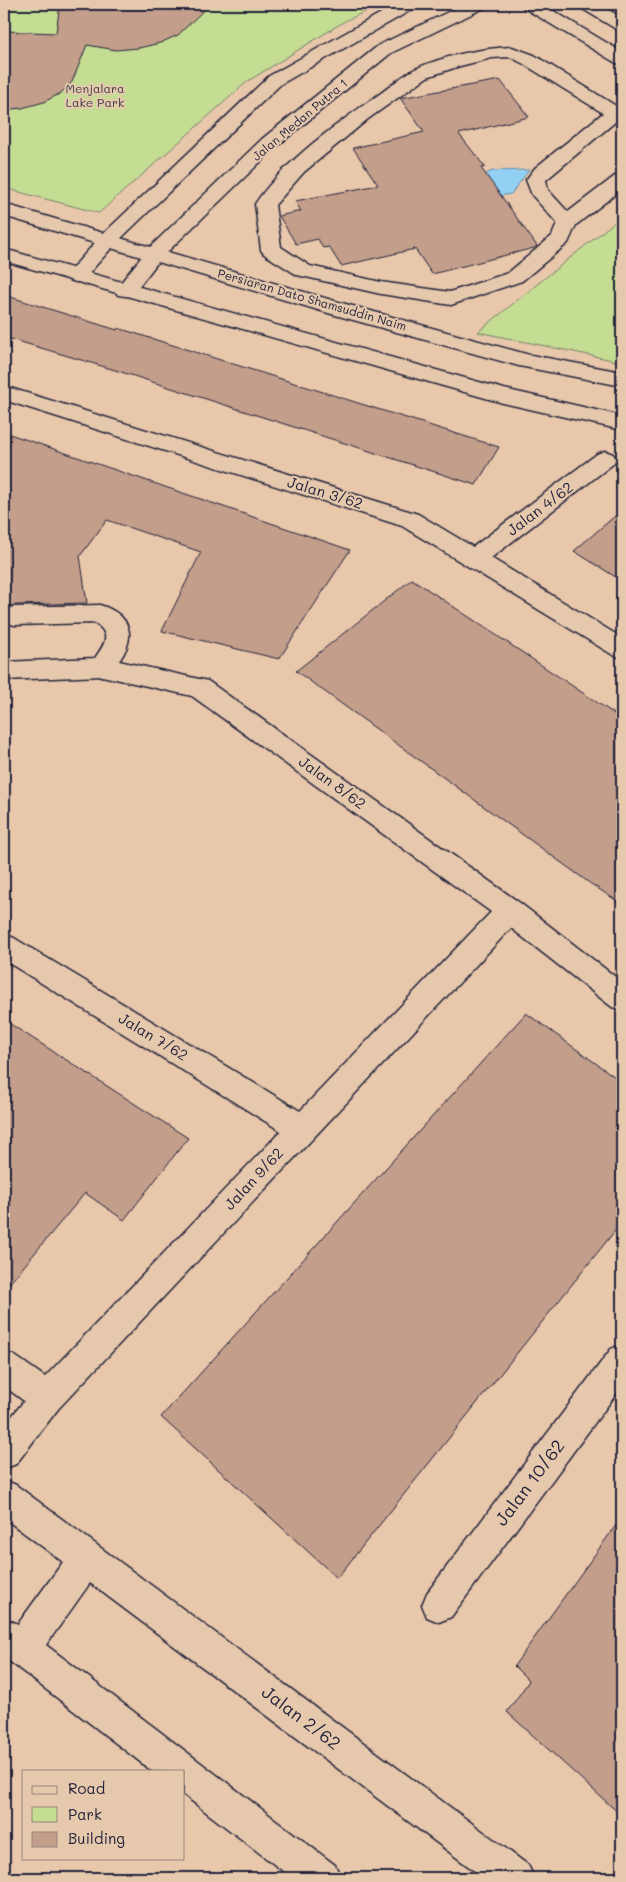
<svg xmlns="http://www.w3.org/2000/svg" width="626" height="1882" font-family="Mali,sans-serif">
<rect width="100%" height="100%" fill="#e8c7ab"/>
<filter id="ink" filterUnits="userSpaceOnUse"><feTurbulence type="fractalNoise" baseFrequency=".02" numOctaves="2"/><feDisplacementMap in="SourceGraphic" scale="10" xChannelSelector="R" yChannelSelector="G"/><feConvolveMatrix kernelMatrix="1 2 1 2 8 2 1 2 1" color-interpolation-filters="sRGB"/></filter>
<g filter="url(#ink)">
<!-- green -->
<g fill="#c4dd93" stroke="#738067">
<path d="M4 4H382L345 21 248 81 99 213 4 188Z"/>
<path d="M622 216V362L478 332Z"/>
</g>
<!-- water -->
<path fill="#93d1f4" stroke="#668baa" d="M529 170 511 194 470 201 465 186 492 171Z"/>
<!-- building -->
<g fill="#c39e8b" stroke="#22223b">
<path d="M60 4H210L178 35 160 43 139 48 116 50 87 45 72 82 61 93 44 102 22 108 4 110V31L56 33Z"/>
<path d="M500 80 529 117 459 134 485 167 481 168 537 246 534 248 432 274 415 249 341 266 329 247 323 248 318 239 296 244 279 216 301 211 295 201 378 185 353 148 424 132 400 98Z"/>
<path d="M4 295 117 330 118 328 499 447 476 485 115 370 4 337Z"/>
<path d="M4 432 86 460 350 550 279 659 162 631 201 552 107 520 80 556 87 603 14 605 4 610Z"/>
<path d="M622 510V581L574 551Z"/>
<path d="M412 579 622 719V904L591 884 296 671Z"/>
<path d="M526 1013 622 1082V1222L337 1578 161 1417Z"/>
<path d="M4 1020 188 1138 124 1220 85 1193 4 1290Z"/>
<path d="M622 1517V1816L507 1712 529 1681 514 1666Z"/>
</g>
<g fill="none" stroke-linecap="round" stroke-linejoin="round">
<defs>
<g id="minor">
<path d="M397 4H418L415 8 281 84 115 244 83 280 76 282 69 280 66 276 69 272 101 236 269 76Z"/>
<path d="M465 4H487L484 8 391 53 276 147 161 258 132 295 125 296 118 295 115 290 147 250 262 139 379 45Z"/>
<path d="M521 4H542L622 52V64L616 63 524 8Z"/>
<path d="M578 4H599L622 18V30L616 29 581 8Z"/>
<path d="M512 47 534 55 616 106 622 105V123L615 122 546 180 548 190 568 212 615 176 622 174V189L576 225 568 243 522 281 451 305 381 294 297 275 264 254 261 250 255 204C285 160 338 123 381 93 392 85 403 75 415 69 444 56 481 48 512 47ZM510 57 522 63 603 113 535 168 526 180 532 195 557 223 552 236 508 273 450 292 381 282 310 266 281 247 275 205 304 172 368 119 427 77 460 66 492 58Z"/>
<path d="M4 386 418 514 473 547 597 454 605 451 613 454 616 459 613 464 491 558 622 638V658L613 655 402 526 4 400Z"/>
<path d="M100 605C131 615 137 636 119 661L208 681 520 903 622 982V1010L612 1007 511 928 58 1409 16 1464 4 1469V1426L24 1401 4 1386V1351L15 1356 45 1377 281 1131 4 960V934L14 938 300 1111 491 912 192 696 102 676 4 680V662L95 658C105 643 112 635 95 623L14 625 6 622 4 613 6 610 14 607Z"/>
<path d="M622 1344V1386L451 1617 439 1622 427 1617 422 1605 427 1593 611 1349Z"/>
<path d="M4 1480 16 1485 528 1865 534 1878H484L90 1583 46 1645 335 1865 341 1878H292L184 1795V1771H152L4 1657V1618L18 1624 63 1562 4 1518Z"/>
</g>
<g id="major">
<path d="M4 204 342 303 526 354 622 372V386L519 366 328 313 4 216Z"/>
<path d="M4 249 504 389 622 416V430L503 403 4 261Z"/>
</g>
</defs>
<!-- minor casing -->
<use href="#minor" stroke="#22223b" stroke-width="3"/>
<!-- major casing -->
<use href="#major" stroke="#22223b" stroke-width="3"/>
<!-- minor -->
<use href="#minor" fill="#e6c9ad" fill-rule="evenodd"/>
<!-- major -->
<use href="#major" fill="#e6c9ad" fill-rule="evenodd"/>
</g>
</g>
<g text-anchor="middle" stroke-width="4" stroke-linejoin="round" paint-order="stroke">
<!-- far-park labels -->
<g font-size="12" fill="#3a3e48" stroke="#e6c9ad">
<text x="95" y="93">Menjalara<tspan x="95" dy="14">Lake Park</tspan></text>
</g>
<!-- far-street labels -->
<g font-size="12" fill="#22223b" stroke="#e6c9ad">
<text transform="translate(300 120) rotate(-40)" y="4">Jalan Medan Putra 1</text>
<text transform="translate(312 300) rotate(16)" y="4">Persiaran Dato Shamsuddin Naim</text>
</g>
<!-- street labels -->
<g font-size="15" fill="#22223b" stroke="#e6c9ad">
<text transform="translate(325 493) rotate(17)" y="5">Jalan 3/62</text>
<text transform="translate(540 509) rotate(-37)" y="5">Jalan 4/62</text>
<text transform="translate(332 783) rotate(36)" y="5">Jalan 8/62</text>
<text transform="translate(153 1037) rotate(31)" y="5">Jalan 7/62</text>
<text transform="translate(254 1179) rotate(-47)" y="5">Jalan 9/62</text>
</g>
<!-- near-street labels -->
<g font-size="18" fill="#22223b" stroke="#e6c9ad">
<text transform="translate(530 1483) rotate(-53)" y="6">Jalan 10/62</text>
<text transform="translate(301 1718) rotate(37)" y="6">Jalan 2/62</text>
</g>
</g>
<!-- margin -->
<rect width="626" height="1882" fill="none" stroke="#e6c9ad" stroke-width="20"/>
<rect x="10" y="10" width="606" height="1862" fill="none" stroke="#22223b" stroke-width="2" filter="url(#ink)"/>
<!-- legend -->
<rect x="22" y="1770" width="162" height="90" fill="#e6c9ad" stroke="#98867f"/>
<rect x="32" y="1786" width="25" height="8" fill="#e6c9ad" stroke="#98867f"/>
<text x="68" y="1794" font-size="15" fill="#22223b">Road</text>
<rect x="32" y="1807" width="25" height="15" fill="#c4dd93" stroke="#98867f"/>
<text x="68" y="1820" font-size="15" fill="#22223b">Park</text>
<rect x="32" y="1832" width="25" height="15" fill="#c39e8b" stroke="#98867f"/>
<text x="68" y="1844" font-size="15" fill="#22223b">Building</text>
</svg>
